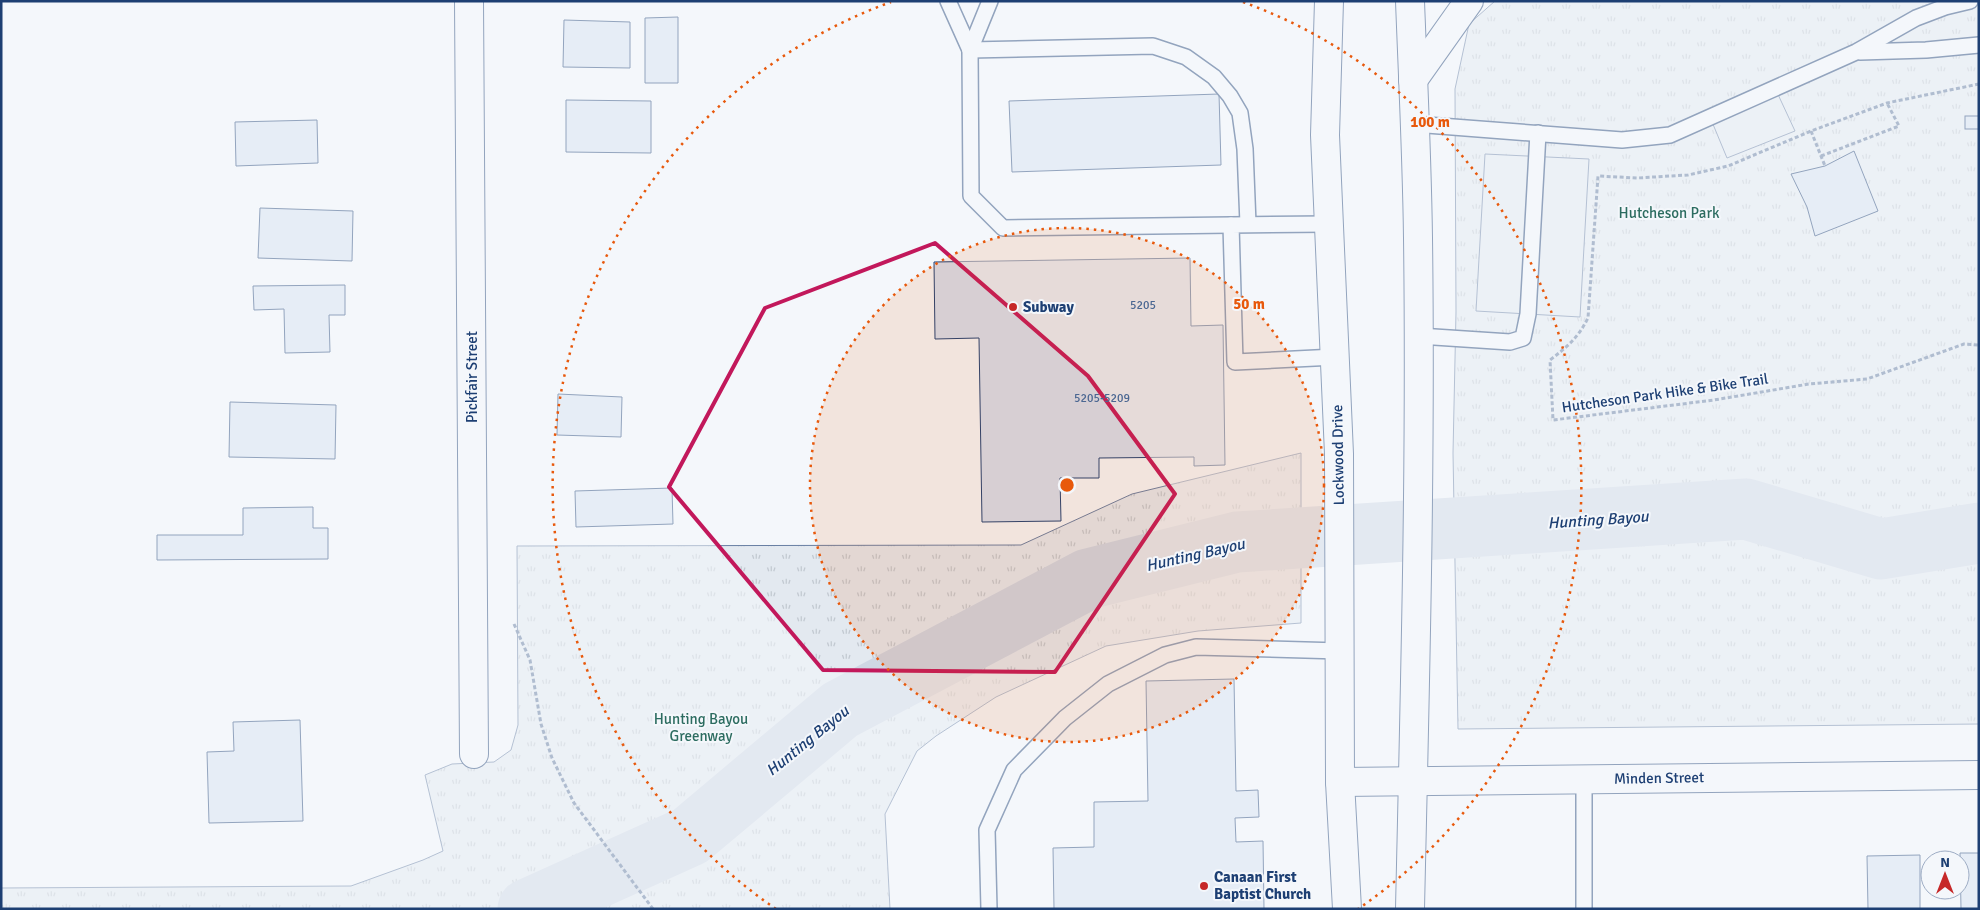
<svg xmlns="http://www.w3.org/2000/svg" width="1980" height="910" font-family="Signika,sans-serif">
<defs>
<pattern id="grass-tufts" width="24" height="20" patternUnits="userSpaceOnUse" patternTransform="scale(1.25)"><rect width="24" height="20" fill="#e3e9f0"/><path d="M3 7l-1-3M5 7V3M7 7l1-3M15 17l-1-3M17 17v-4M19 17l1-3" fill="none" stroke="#c2c9d1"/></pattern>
</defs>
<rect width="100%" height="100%" fill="#f4f7fb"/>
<!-- grass -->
<g fill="url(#grass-tufts)" stroke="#687fa3">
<path d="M1495 1H1979V724L1458 729 1453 453 1456 312 1455 89 1469 24Z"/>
<path d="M1301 453V623L1198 631 1106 646 996 697 936 736 917 751 885 814 890 909H1V888L351 886 423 860 443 851 425 775 452 764 494 762 511 750 518 725 517 546 1021 545 1132 494Z"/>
</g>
<!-- parking -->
<g fill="#e3e8f0" stroke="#687fa3">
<path d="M1775 88 1795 131 1727 158 1710 117Z"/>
<path d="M1485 154 1589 159 1580 317 1476 311Z"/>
</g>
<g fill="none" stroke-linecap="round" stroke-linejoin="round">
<!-- river -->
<path stroke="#cfd7e4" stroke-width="61" d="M528 909 690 836 840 710 1088 579 1237 542 1746 509 1881 549 1979 533"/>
</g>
<!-- building -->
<g fill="#d5e0f0" stroke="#1d3f73">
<path d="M678 17V83H645V18Z"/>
<path d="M564 20 630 22V68L563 67Z"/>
<path d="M1219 94 1221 165 1012 172 1009 101Z"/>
<path d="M566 100 651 101V153L566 152Z"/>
<rect x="1965" y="116" width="14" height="13"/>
<path d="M317 120 318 163 236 166 235 122Z"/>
<path d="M1854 151 1878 211 1815 236 1807 207 1791 174 1825 166Z"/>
<path d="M260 208 353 211 352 261 258 258Z"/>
<path d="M1190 258 1191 326 1223 325 1225 465 1194 466V457L1099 458V478H1060L1061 521 982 522 979 338 935 339 934 262Z"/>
<path d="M345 285V315H329L330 352 285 353 284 309 254 310 253 286Z"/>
<path d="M558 394 622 397 621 437 557 435Z"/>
<path d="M230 402 336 405 335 459 229 457Z"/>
<path d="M672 488 673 524 576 527 575 491Z"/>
<path d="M313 507V528H328V559L157 560V535H243V508Z"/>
<path d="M1234 679 1236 791 1258 790 1259 817 1235 818 1236 842 1263 841 1264 909H1054L1053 848 1094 847V802L1148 801 1146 681Z"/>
<path d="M300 720 303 821 209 823 207 752 234 751 233 722Z"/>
<path d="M1960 853H1979V909H1961Z"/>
<path d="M1920 855V909H1868L1867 856Z"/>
</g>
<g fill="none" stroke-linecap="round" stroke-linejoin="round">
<defs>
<g id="lane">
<path d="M948 1 970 50"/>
<path d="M990 1 970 50 971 196 1003 228 1231 225"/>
<path d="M970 50 1153 46 1186 57 1214 77 1230 96 1240 113 1245 149 1248 224"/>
<path d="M1860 52 1926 50 1979 45"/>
<path d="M1414 124 1622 140 1670 135 1856 52 1916 18 1945 7 1970 1"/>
<path d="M1329 224 1231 225 1235 362 1335 357"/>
<path d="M1419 336 1510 342 1523 338 1528 314 1538 133"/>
<path d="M1584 779V909"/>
<path d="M989 909 987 830 1014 770 1065 718 1108 684 1165 655 1196 647 1340 651"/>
</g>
<g id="street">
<path d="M469 1 474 754"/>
<path d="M1340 782 1979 775"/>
</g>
<g id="secondary">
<path d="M1329 1 1325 135 1339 454 1340 782 1347 909"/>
<path d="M1410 909C1415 685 1421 462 1418 238 1417 159 1413 80 1410 1"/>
</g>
<path id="highway" d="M1413 80 1469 1"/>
</defs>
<!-- lane casing -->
<use href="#lane" stroke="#1d3f73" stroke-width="18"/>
<!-- street casing -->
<use href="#street" stroke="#1d3f73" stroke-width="30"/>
<!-- secondary casing -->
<use href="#secondary" stroke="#1d3f73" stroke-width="30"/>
<!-- highway casing -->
<use href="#highway" stroke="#1d3f73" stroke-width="30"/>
<!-- path -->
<g stroke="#5e769c" stroke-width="3" stroke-dasharray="4 2.5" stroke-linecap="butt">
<path d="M1979 84 1887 103 1811 131 1728 166 1688 175 1637 178 1598 176 1588 318C1578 338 1567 347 1550 360L1553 420 1714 400 1809 384 1867 379 1964 344 1979 345"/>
<path d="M1811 131 1825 166"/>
<path d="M1821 156 1899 126 1887 103"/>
<path d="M514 624 530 660 541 724 552 758 574 803 653 909"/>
</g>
<!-- lane -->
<use href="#lane" stroke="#f4f7fb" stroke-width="15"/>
<!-- street -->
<use href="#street" stroke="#f4f7fb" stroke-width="28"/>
<!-- secondary -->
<use href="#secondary" stroke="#f4f7fb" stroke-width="28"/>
<!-- highway -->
<use href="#highway" stroke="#f4f7fb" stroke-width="28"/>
</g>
<!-- marked area -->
<path d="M0 0H1980V910H0ZM935 243 1088 376 1175 494 1055 672 823 670 669 487 765 308Z" fill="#f4f7fb" fill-opacity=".55" fill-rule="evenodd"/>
<path fill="none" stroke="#c2185b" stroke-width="4" stroke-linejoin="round" d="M935 243 1088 376 1175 494 1055 672 823 670 669 487 765 308Z"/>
<!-- distance rings -->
<circle cx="1067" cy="485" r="257" fill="#e8590c" fill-opacity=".12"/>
<g fill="none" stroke="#e8590c" stroke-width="2.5" stroke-dasharray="2.5 5">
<circle cx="1067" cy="485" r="257"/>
<path d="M776 909A514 514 0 0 1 891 2M1243 2A514 514 0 0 1 1358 909"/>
</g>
<!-- markers -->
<g fill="#c62828" stroke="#f4f7fb" stroke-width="2">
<circle cx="1013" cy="307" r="5"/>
<circle cx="1204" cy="886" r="5"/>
</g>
<g text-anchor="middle" stroke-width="4" stroke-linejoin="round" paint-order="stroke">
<!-- number labels -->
<g font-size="12" fill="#4b6792">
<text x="1143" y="309">5205</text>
<text x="1102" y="402">5205-5209</text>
</g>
<!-- park labels -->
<g font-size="15" fill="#2c6c60" stroke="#f4f7fb">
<text x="1669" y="218">Hutcheson Park</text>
<text x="701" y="724">Hunting Bayou<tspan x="701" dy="17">Greenway</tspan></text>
</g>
<!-- poi labels -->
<g font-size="15" font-weight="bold" fill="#1d3f73" stroke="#f4f7fb" text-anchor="start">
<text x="1023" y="312">Subway</text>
<text x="1214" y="882">Canaan First<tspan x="1214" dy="17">Baptist Church</tspan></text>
</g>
<!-- street labels -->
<g font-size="15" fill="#1d3f73" stroke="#f4f7fb">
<text transform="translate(472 377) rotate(-90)" y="5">Pickfair Street</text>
<text transform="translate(1665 393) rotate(-8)" y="5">Hutcheson Park Hike &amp; Bike Trail</text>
<text transform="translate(1338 455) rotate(-91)" y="5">Lockwood Drive</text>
<text transform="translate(1659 778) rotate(-1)" y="5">Minden Street</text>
</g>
<!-- water labels -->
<g font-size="16" font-style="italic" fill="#1d3f73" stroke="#f4f7fb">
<text transform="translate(1598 519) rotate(-4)" y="6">Hunting Bayou</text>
<text transform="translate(1195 554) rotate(-13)" y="6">Hunting Bayou</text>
<text transform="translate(807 740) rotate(-39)" y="6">Hunting Bayou</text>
</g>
</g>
<circle cx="1067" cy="485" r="8" fill="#e8590c" stroke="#f4f7fb" stroke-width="2.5"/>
<g font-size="15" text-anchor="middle" font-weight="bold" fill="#e8590c" stroke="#f4f7fb" stroke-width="4" stroke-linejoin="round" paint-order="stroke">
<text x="1430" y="127">100 m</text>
<text x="1249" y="309">50 m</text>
</g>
<!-- border -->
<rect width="1980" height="910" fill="none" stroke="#1d3f73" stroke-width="5"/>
<!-- north arrow -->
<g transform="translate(1945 875)"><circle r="24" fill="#f4f7fb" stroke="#9eadc5"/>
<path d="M0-4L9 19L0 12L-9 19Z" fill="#c62828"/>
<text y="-8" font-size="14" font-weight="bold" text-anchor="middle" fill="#1d3f73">N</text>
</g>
</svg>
